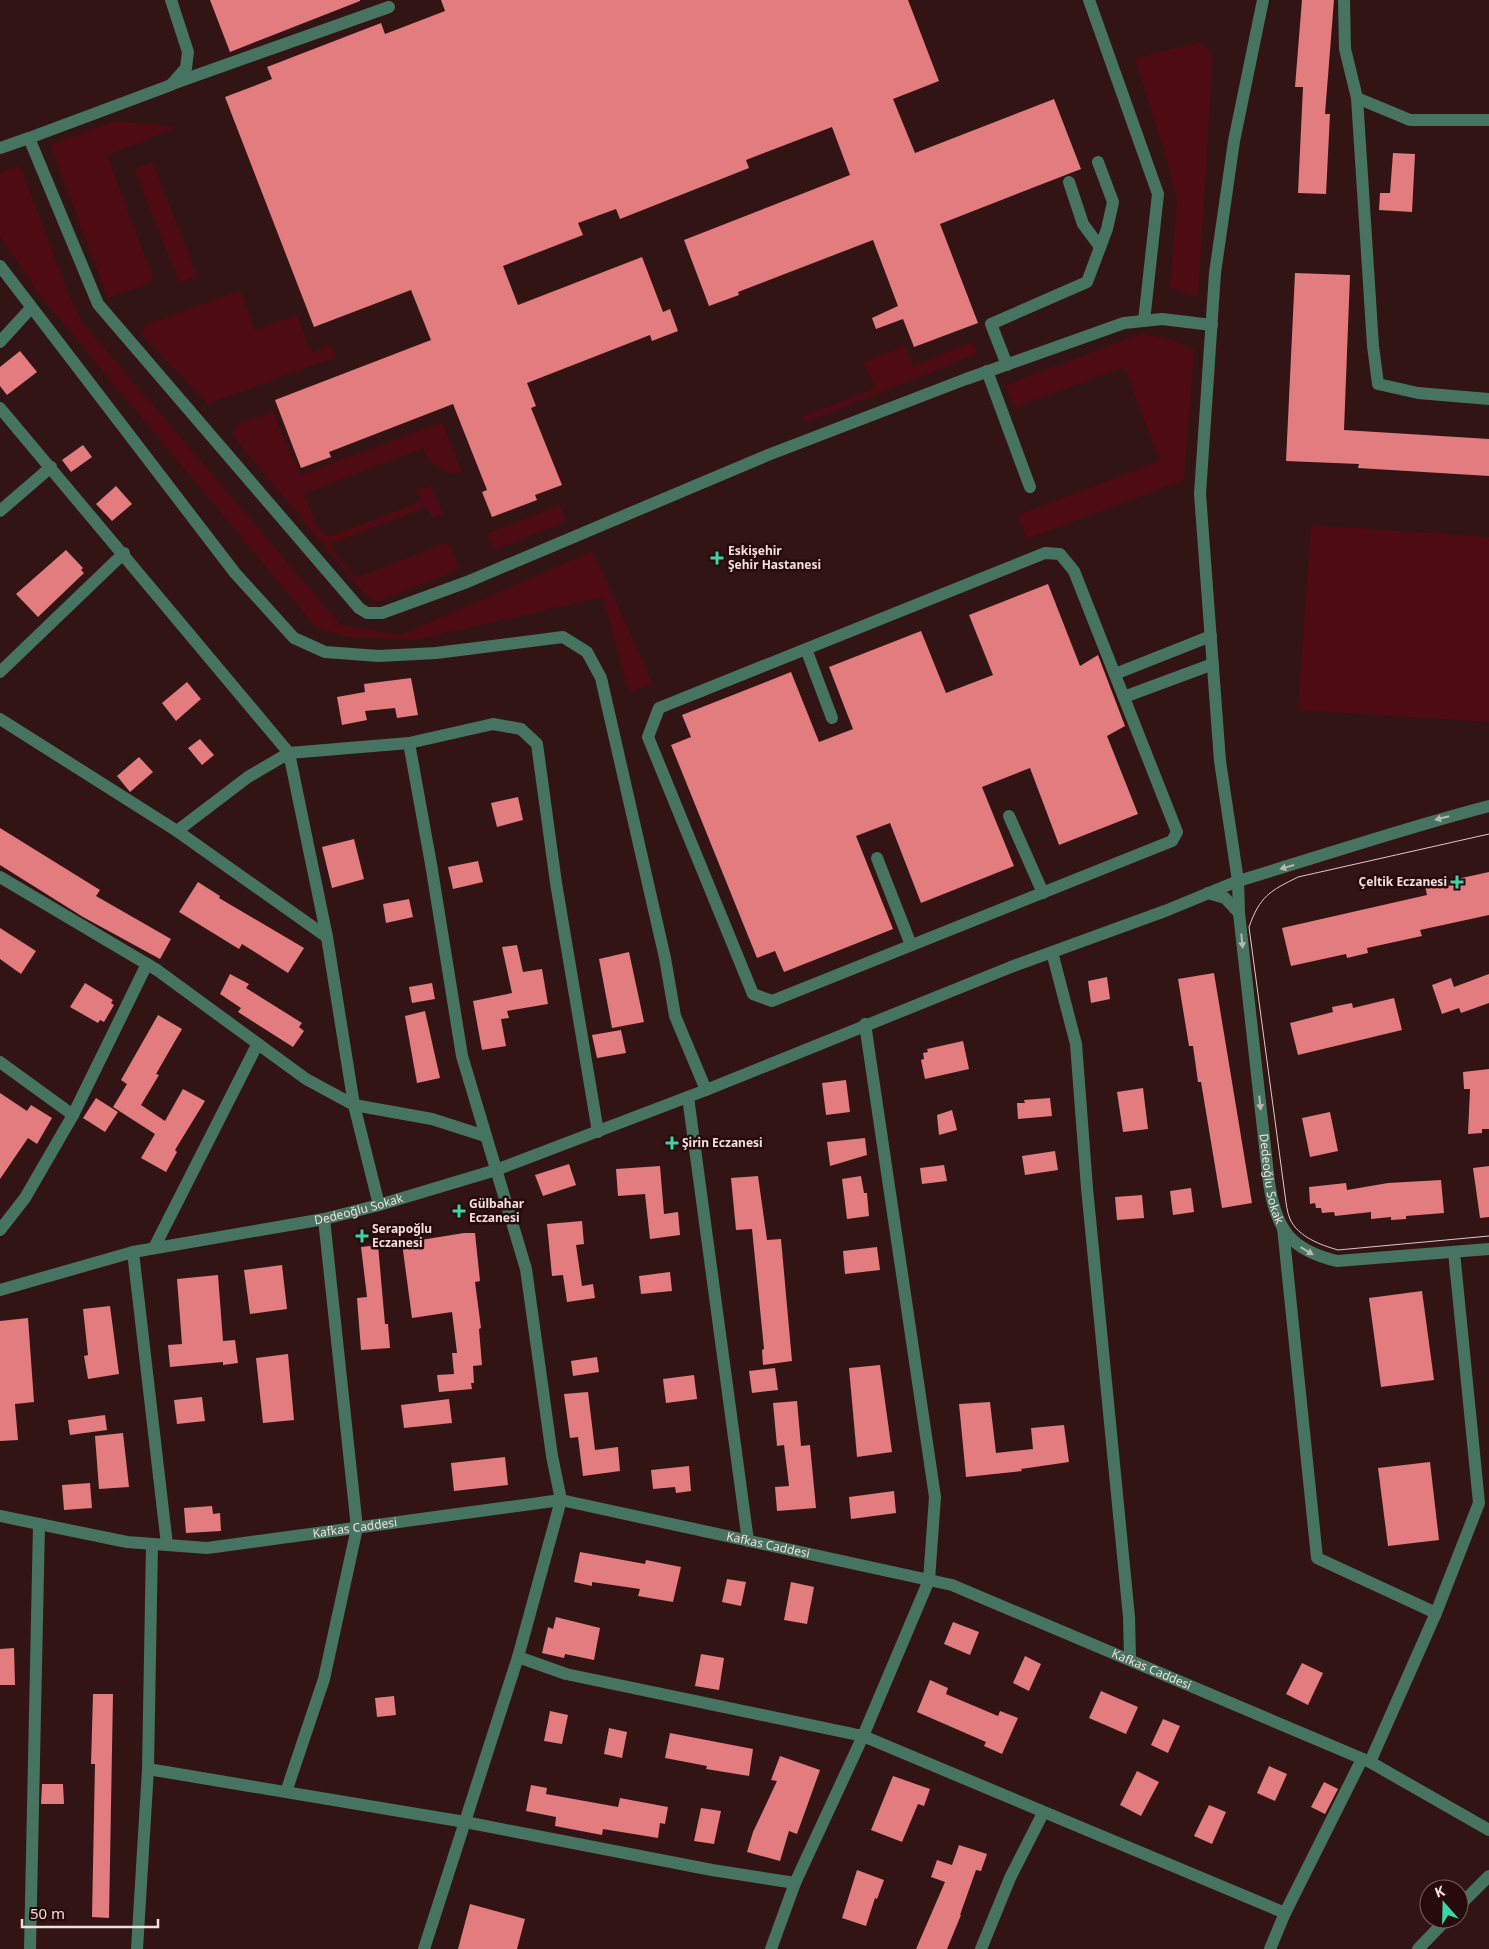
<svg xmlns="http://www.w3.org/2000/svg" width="1489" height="1949" font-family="'Noto Sans',sans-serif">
<rect width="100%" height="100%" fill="#321415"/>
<!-- grass -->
<g fill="#4e0b14">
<path d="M1201 42 1213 53 1198 296 1170 288 1177 202 1167 161 1135 58Z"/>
<path d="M114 121 178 127 107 155 154 281 108 298 50 145Z"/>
<path d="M153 162 197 276 179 283 135 169Z"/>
<path d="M20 165 67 290 82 322 341 625 401 635 593 551 653 684 629 692 603 597 415 640 347 637 316 627 39 294 0 236V173Z"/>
<path d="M240 290 255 330 297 315 311 352 331 345 336 357 208 404 142 335 145 325Z"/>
<path d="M1143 333 1176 341 1194 350 1184 480 1027 539 1018 515 1160 461 1124 367 1015 408 1006 385Z"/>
<path d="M972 342 977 354 806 422 804 416 875 388 864 362 905 345 913 366Z"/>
<path d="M273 412 300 475 442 422 462 472 451 474 429 462 423 448 304 494 316 524 328 537 421 501 417 490 431 485 443 514 432 518 427 507 331 544 335 554 356 578 448 542 460 569 378 601 368 598 232 435 238 423Z"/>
<path d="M560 505 566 522 494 550 488 533Z"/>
<path d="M1311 525 1489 537V722L1298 710Z"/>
</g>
<!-- building -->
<g fill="#e27c7e">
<path d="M210 0H360V1L230 52Z"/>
<path d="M441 0H908L939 81 893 99 915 153 1054 99 1081 169 940 224 978 323 914 347 903 319 876 329 872 318 898 306 873 240 738 292 739 295 709 306 684 240 850 175 832 127 746 160 749 168 620 219 616 209 578 223 583 235 503 266 518 305 642 257 663 312 670 309 678 331 652 341 650 335 527 383 536 406 531 408 562 485 535 495 537 500 492 517 482 492 487 490 453 404 329 452 331 457 301 468 275 400 431 340 411 290 314 327 225 97 272 79 267 67 381 23 385 34 445 11Z"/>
<path d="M1302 0H1334L1325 114H1330L1326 194 1298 193 1303 87H1295Z"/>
<path d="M1393 153 1415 154 1412 212 1379 210 1380 193H1390Z"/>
<path d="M1295 273 1350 275 1344 430 1489 439V476L1358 468 1359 464 1286 461Z"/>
<path d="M20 351 37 372 7 395 0 386V367Z"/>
<path d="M83 445 92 457 71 472 62 460Z"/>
<path d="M116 486 132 504 112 521 96 504Z"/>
<path d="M66 550 83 568 81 570 84 573 38 617 16 594Z"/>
<path d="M1048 584 1080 666 1098 655 1125 726 1107 736 1138 814 1059 845 1030 768 982 787 1014 866 921 903 890 823 856 836 893 929 784 972 775 951 757 958 671 745 691 737 682 715 791 672 819 742 853 729 829 667 921 631 946 693 993 675 969 615Z"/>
<path d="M411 678 418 715 397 718 395 708 365 711 367 720 342 725 337 697 365 692 364 684Z"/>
<path d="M187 682 201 699 176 721 162 703Z"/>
<path d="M200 739 214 755 202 765 188 748Z"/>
<path d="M139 757 153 772 130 792 117 776Z"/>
<path d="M518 797 523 820 497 827 491 803Z"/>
<path d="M0 828 100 890 96 896 171 939 160 959 83 917 0 865Z"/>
<path d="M354 839 364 879 332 888 322 847Z"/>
<path d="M478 861 483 882 453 889 448 867Z"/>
<path d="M1489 872V915L1420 930 1422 936 1367 948 1368 953 1347 958 1346 954 1291 966 1282 928 1427 895 1425 886Z"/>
<path d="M198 882 220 896 219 898 304 948 288 973 242 944 239 949 179 912Z"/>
<path d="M409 899 413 917 386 923 383 904Z"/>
<path d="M0 928 36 951 21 974 0 959Z"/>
<path d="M517 945 523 972 542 969 548 1004 507 1011 509 1018 501 1019 506 1046 482 1050 473 1001 512 993 502 947Z"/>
<path d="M629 952 644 1022 612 1028 599 959Z"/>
<path d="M1214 973 1252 1203 1222 1208 1201 1082H1198L1193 1046H1189L1178 979Z"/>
<path d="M230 974 249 984 246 988 302 1023 299 1027 304 1031 293 1047 238 1012 241 1008 220 994Z"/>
<path d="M1489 974V1003L1461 1013 1459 1008 1442 1014 1432 985 1451 978 1454 987Z"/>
<path d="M1107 977 1110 999 1091 1003 1088 981Z"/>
<path d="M85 983 113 1000 111 1003 114 1005 104 1022 100 1020 98 1023 70 1007Z"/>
<path d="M432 983 435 999 412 1003 409 987Z"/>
<path d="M1394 998 1402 1030 1298 1055 1290 1023 1333 1012 1332 1007 1352 1003 1353 1008Z"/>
<path d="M425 1011 440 1078 417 1083 405 1016Z"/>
<path d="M158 1015 182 1029 156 1074 159 1075 141 1105 165 1121 183 1089 205 1101 175 1150 177 1152 166 1172 141 1158 155 1134 113 1107 127 1084 121 1080Z"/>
<path d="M621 1030 626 1053 597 1058 592 1035Z"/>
<path d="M963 1041 969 1069 925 1079 921 1060 924 1059 923 1053 928 1052 927 1049Z"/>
<path d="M1489 1069V1129H1482V1133L1468 1134 1470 1089H1464L1463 1072Z"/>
<path d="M846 1080 850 1112 826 1115 822 1083Z"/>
<path d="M1143 1088 1148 1129 1123 1132 1117 1092Z"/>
<path d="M0 1093 27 1111 31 1105 52 1118 37 1144 28 1138 0 1179Z"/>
<path d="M96 1098 118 1112 105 1132 83 1118Z"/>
<path d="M1050 1098 1052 1116 1018 1119 1017 1103H1025L1024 1100Z"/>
<path d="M952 1110 957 1130 939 1135 937 1115Z"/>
<path d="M1330 1112 1338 1151 1310 1157 1302 1118Z"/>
<path d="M865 1138 867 1155 830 1166 827 1142Z"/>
<path d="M1055 1151 1058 1170 1025 1175 1022 1156Z"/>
<path d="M569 1164 576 1185 543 1196 535 1175Z"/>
<path d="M944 1165 947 1181 922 1184 920 1168Z"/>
<path d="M660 1166 664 1214 678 1212 680 1235 650 1239 645 1194 618 1196 616 1169Z"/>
<path d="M1489 1166V1217L1480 1218 1473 1168Z"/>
<path d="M758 1176 767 1240 781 1239 792 1361 763 1365 762 1350 764 1349 752 1229 736 1230 731 1178Z"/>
<path d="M861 1176 864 1193H867L869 1216 847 1219 842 1179Z"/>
<path d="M1441 1180 1444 1213 1406 1216V1219L1391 1220V1217L1371 1219V1212L1335 1216 1334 1212 1322 1213 1321 1208H1316L1315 1203 1310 1204 1309 1187 1346 1183 1347 1190 1388 1183Z"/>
<path d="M1191 1188 1194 1212 1173 1215 1170 1191Z"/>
<path d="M1142 1195 1144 1218 1117 1220 1115 1197Z"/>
<path d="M582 1221 584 1244 576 1245 582 1286 593 1284 595 1298 567 1302 563 1275 552 1276 547 1224Z"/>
<path d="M464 1233H475L480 1281 475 1282 481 1328 479 1329 482 1365 473 1366 474 1383H471L472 1389 439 1392 437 1375 454 1374 452 1353H457L452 1312 412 1318 402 1243Z"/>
<path d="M378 1245 385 1324H388L390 1348 361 1350 357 1298 367 1297 361 1247Z"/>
<path d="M877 1247 880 1270 845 1274 843 1251Z"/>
<path d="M282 1265 287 1309 250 1314 244 1270Z"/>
<path d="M670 1272 672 1291 641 1294 639 1276Z"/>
<path d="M218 1275 223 1341 235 1340 238 1363 223 1365V1362L170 1367 168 1345 182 1344 177 1279Z"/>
<path d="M1422 1291 1434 1380 1381 1387 1369 1298Z"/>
<path d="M110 1306 119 1374 88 1379 84 1356 88 1355 83 1309Z"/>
<path d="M28 1318 34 1402 15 1404 18 1440 0 1441V1321Z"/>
<path d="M288 1354 294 1420 263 1423 256 1358Z"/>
<path d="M597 1357 599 1372 573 1376 571 1361Z"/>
<path d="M880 1365 892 1452 857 1457 849 1368Z"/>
<path d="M775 1368 778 1390 752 1393 749 1371Z"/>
<path d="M694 1375 697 1399 666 1403 663 1379Z"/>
<path d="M588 1392 595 1450 618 1447 620 1471 583 1476 578 1437 570 1438 564 1394Z"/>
<path d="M202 1397 205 1421 177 1424 174 1400Z"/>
<path d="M449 1399 452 1423 404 1428 401 1405Z"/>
<path d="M797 1401 801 1446 810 1445 816 1508 777 1511 775 1487 789 1486 784 1445 777 1446 773 1403Z"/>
<path d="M990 1402 996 1453 1033 1449 1031 1428 1064 1425 1069 1462 1021 1469 1022 1471 966 1477 959 1404Z"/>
<path d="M105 1415 107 1430 70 1435 68 1420Z"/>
<path d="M123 1433 129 1487 99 1489 95 1436Z"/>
<path d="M505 1457 508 1485 454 1491 451 1463Z"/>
<path d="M1430 1462 1439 1540 1388 1546 1378 1468Z"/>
<path d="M689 1466 691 1491 676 1493 675 1487 653 1489 651 1470Z"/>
<path d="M90 1483 92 1508 64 1510 62 1485Z"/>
<path d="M894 1491 896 1513 851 1519 849 1497Z"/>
<path d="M212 1506 213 1514 220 1513 221 1531 186 1533 184 1508Z"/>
<path d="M580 1552 645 1564 646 1560 681 1567 673 1602 638 1596 640 1589 592 1582V1586L574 1582Z"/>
<path d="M727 1579 746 1582 741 1606 722 1602Z"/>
<path d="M791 1582 814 1587 807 1624 784 1620Z"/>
<path d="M556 1617 600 1628 594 1660 565 1654 564 1658 542 1653 548 1627 553 1629Z"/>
<path d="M953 1622 979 1632 970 1655 944 1644Z"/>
<path d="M14 1648 15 1685H0V1649Z"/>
<path d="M701 1654 724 1658 719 1690 695 1686Z"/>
<path d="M1025 1656 1041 1664 1029 1691 1013 1683Z"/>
<path d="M1302 1663 1323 1673 1308 1705 1286 1694Z"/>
<path d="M930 1680 948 1688 946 1694 998 1716 1000 1711 1018 1718 1002 1754 984 1746 986 1742 917 1712Z"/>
<path d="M1101 1691 1138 1707 1126 1734 1089 1718Z"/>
<path d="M93 1694H113L109 1918 92 1917 95 1764H91Z"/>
<path d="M394 1696 396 1715 377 1717 375 1698Z"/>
<path d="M550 1711 568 1715 562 1744 544 1741Z"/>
<path d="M1163 1719 1180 1726 1168 1753 1151 1745Z"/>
<path d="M609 1728 627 1732 622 1758 604 1754Z"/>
<path d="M670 1733 753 1749 749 1776 706 1769 707 1766 665 1758Z"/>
<path d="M780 1756 820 1770 797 1834 789 1831 780 1861 747 1852 753 1832 777 1781 771 1780Z"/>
<path d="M1269 1766 1287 1774 1275 1801 1257 1793Z"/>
<path d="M1137 1771 1159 1782 1141 1816 1120 1805Z"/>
<path d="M893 1776 930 1789 924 1806 918 1804 902 1842 871 1830Z"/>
<path d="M1324 1782 1338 1789 1325 1814 1311 1807Z"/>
<path d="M42 1784H63L64 1804H41Z"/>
<path d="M531 1785 547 1788 546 1794 618 1807 620 1798 668 1807 665 1824 660 1823 658 1838 603 1829 602 1835 555 1826 556 1817 526 1811Z"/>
<path d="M1209 1805 1226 1812 1212 1844 1194 1836Z"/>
<path d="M701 1808 721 1811 714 1844 694 1841Z"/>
<path d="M959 1845 987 1854 981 1871 976 1870 960 1915H961L947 1949H916L945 1882 931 1877 937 1860 952 1865Z"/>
<path d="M857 1870 884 1880 877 1899 875 1898 866 1926 842 1918Z"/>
<path d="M470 1904 525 1919 517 1949H458Z"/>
</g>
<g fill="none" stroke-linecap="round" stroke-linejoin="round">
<!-- minor -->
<g stroke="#477361" stroke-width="12">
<path d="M171 0 188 52 186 68 171 85 29 138 98 304 359 608 367 613H382L467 582 768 455 966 379 1124 323 1162 319 1212 325"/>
<path d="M1089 0 1158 194 1144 321"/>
<path d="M1344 0 1345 49 1357 98 1410 120H1489"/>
<path d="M172 84 389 7"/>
<path d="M1357 98 1373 346 1378 384 1418 393 1489 399"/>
<path d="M0 148 29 138"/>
<path d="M1069 182 1083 224 1100 247"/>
<path d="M0 266 235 573 294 638 325 652 379 656 436 653 563 637 587 652 601 678 665 958 675 1016 706 1090 1011 967 1165 911 1238 881 1220 761 1200 494 1215 273 1234 141 1263 0"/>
<path d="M0 342 31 308"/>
<path d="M1007 365 991 324 1087 282 1107 229 1113 202 1098 162"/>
<path d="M987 371 1030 487"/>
<path d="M0 408 289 753 409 743 431 864 462 1056 526 1269 552 1456 561 1500 518 1657 424 1949"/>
<path d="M0 511 51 467"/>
<path d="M1045 553 1060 554 1074 571 1177 832 1172 841 772 1001 753 994 648 737 659 708Z"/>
<path d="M806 649 832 718"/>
<path d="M0 672 124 553"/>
<path d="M1115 674 1211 636"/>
<path d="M1124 697 1213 664"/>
<path d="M0 719 177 831 327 937"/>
<path d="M409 743 493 724 521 729 537 744 556 883 598 1132"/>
<path d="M1009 816 1043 893"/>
<path d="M177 831 248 777 289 753 327 937 354 1105 432 1119 485 1136"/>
<path d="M877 858 911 945"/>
<path d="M0 877 157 970 306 1079 354 1105 379 1205"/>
<path id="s1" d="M1208 893 1225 898 1239 913 1269 1183C1276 1229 1290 1250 1337 1261L1489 1249"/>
<path d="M1239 913 1238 881C1322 856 1404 828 1489 806"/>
<path d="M1052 952 1076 1044 1087 1188 1129 1617 1130 1659"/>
<path d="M0 1062 73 1115 25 1198 0 1230"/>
<path d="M688 1097 748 1541"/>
<path d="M73 1115 147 964"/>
<path d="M1283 1228 1317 1558 1436 1613"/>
<path d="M154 1248 257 1045"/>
<path d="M133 1252 167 1545"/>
<path id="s2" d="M0 1290 133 1252 324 1219 379 1205 496 1170 706 1090"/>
<path id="s3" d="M0 1516 127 1542 207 1548 561 1500 952 1585 1370 1762 1489 1830"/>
<path d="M152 1544 148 1769 465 1822 712 1870 795 1883"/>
<path d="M518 1657 566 1674 863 1736 1285 1913 1362 1759"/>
<path d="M1370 1762 1436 1613 1479 1503 1454 1252"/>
<path d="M286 1792 324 1679 357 1528 324 1219"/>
<path d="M1459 1906 1489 1876"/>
<path d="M30 1949 39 1524"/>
<path d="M137 1949 148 1769"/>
<path d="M771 1949 795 1883 863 1736 929 1580 935 1497 865 1024"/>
<path d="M981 1949 1010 1878 1043 1813"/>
<path d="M1270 1949 1285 1913"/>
<path d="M1418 1949 1447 1919"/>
</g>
<!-- tram -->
<path stroke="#dec7c8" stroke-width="1" d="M1489 834 1298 877C1270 891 1260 896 1249 927L1285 1195C1286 1203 1287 1212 1290 1219 1298 1237 1321 1245 1338 1250L1489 1236"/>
</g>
<!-- one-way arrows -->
<defs><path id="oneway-solid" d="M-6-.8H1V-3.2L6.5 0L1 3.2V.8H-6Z" transform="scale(1.25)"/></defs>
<g fill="#b7b8b2">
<use href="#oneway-solid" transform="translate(1442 818) rotate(166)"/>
<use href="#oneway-solid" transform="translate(1287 867) rotate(164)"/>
<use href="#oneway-solid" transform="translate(1242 941) rotate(84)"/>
<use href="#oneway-solid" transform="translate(1260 1103) rotate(84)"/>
<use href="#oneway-solid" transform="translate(1307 1251) rotate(31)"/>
</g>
<!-- markers -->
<g fill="#3cd4a4" stroke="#270b0c" stroke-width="2">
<path d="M714.5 550.5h5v5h5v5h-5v5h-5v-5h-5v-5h5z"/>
<path d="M1454.5 874.5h5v5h5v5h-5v5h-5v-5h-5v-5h5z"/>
<path d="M669.5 1135.5h5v5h5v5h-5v5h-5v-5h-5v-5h5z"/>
<path d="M456.5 1203.5h5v5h5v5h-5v5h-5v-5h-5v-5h5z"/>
<path d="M359.5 1228.5h5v5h5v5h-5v5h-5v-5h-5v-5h5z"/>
</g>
<g text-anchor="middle" stroke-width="5" stroke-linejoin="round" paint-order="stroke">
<!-- poi labels -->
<g font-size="12" font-weight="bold" fill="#f3dddd" stroke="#270b0c" text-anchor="start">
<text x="728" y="555">Eskişehir<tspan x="728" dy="14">Şehir Hastanesi</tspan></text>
<text x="1447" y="886" text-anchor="end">Çeltik Eczanesi</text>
<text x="682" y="1147">Şirin Eczanesi</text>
<text x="469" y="1208">Gülbahar<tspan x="469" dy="14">Eczanesi</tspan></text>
<text x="372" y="1233">Serapoğlu<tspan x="372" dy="14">Eczanesi</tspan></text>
</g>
<!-- street labels -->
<g font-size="12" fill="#f3dddd" stroke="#270b0c">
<text dy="4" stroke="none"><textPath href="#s1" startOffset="306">Dedeoğlu Sokak</textPath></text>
<text dy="4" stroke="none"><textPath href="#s2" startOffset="368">Dedeoğlu Sokak</textPath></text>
<text dy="4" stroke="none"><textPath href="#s3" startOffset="359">Kafkas Caddesi</textPath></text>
<text dy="4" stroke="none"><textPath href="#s3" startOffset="779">Kafkas Caddesi</textPath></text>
<text dy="4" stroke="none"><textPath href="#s3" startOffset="1184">Kafkas Caddesi</textPath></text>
</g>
</g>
<!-- north arrow -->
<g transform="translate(1444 1904) rotate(340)"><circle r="24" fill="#270b0c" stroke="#795f60"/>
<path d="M0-4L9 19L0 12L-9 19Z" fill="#3cd4a4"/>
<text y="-8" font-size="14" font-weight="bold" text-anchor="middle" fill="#f3dddd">K</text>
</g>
<!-- scale -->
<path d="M22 1919v8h136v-8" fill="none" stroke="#f3dddd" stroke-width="2.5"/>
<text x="30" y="1919" font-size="15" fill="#f3dddd" stroke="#270b0c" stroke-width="4" paint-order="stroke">50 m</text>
</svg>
